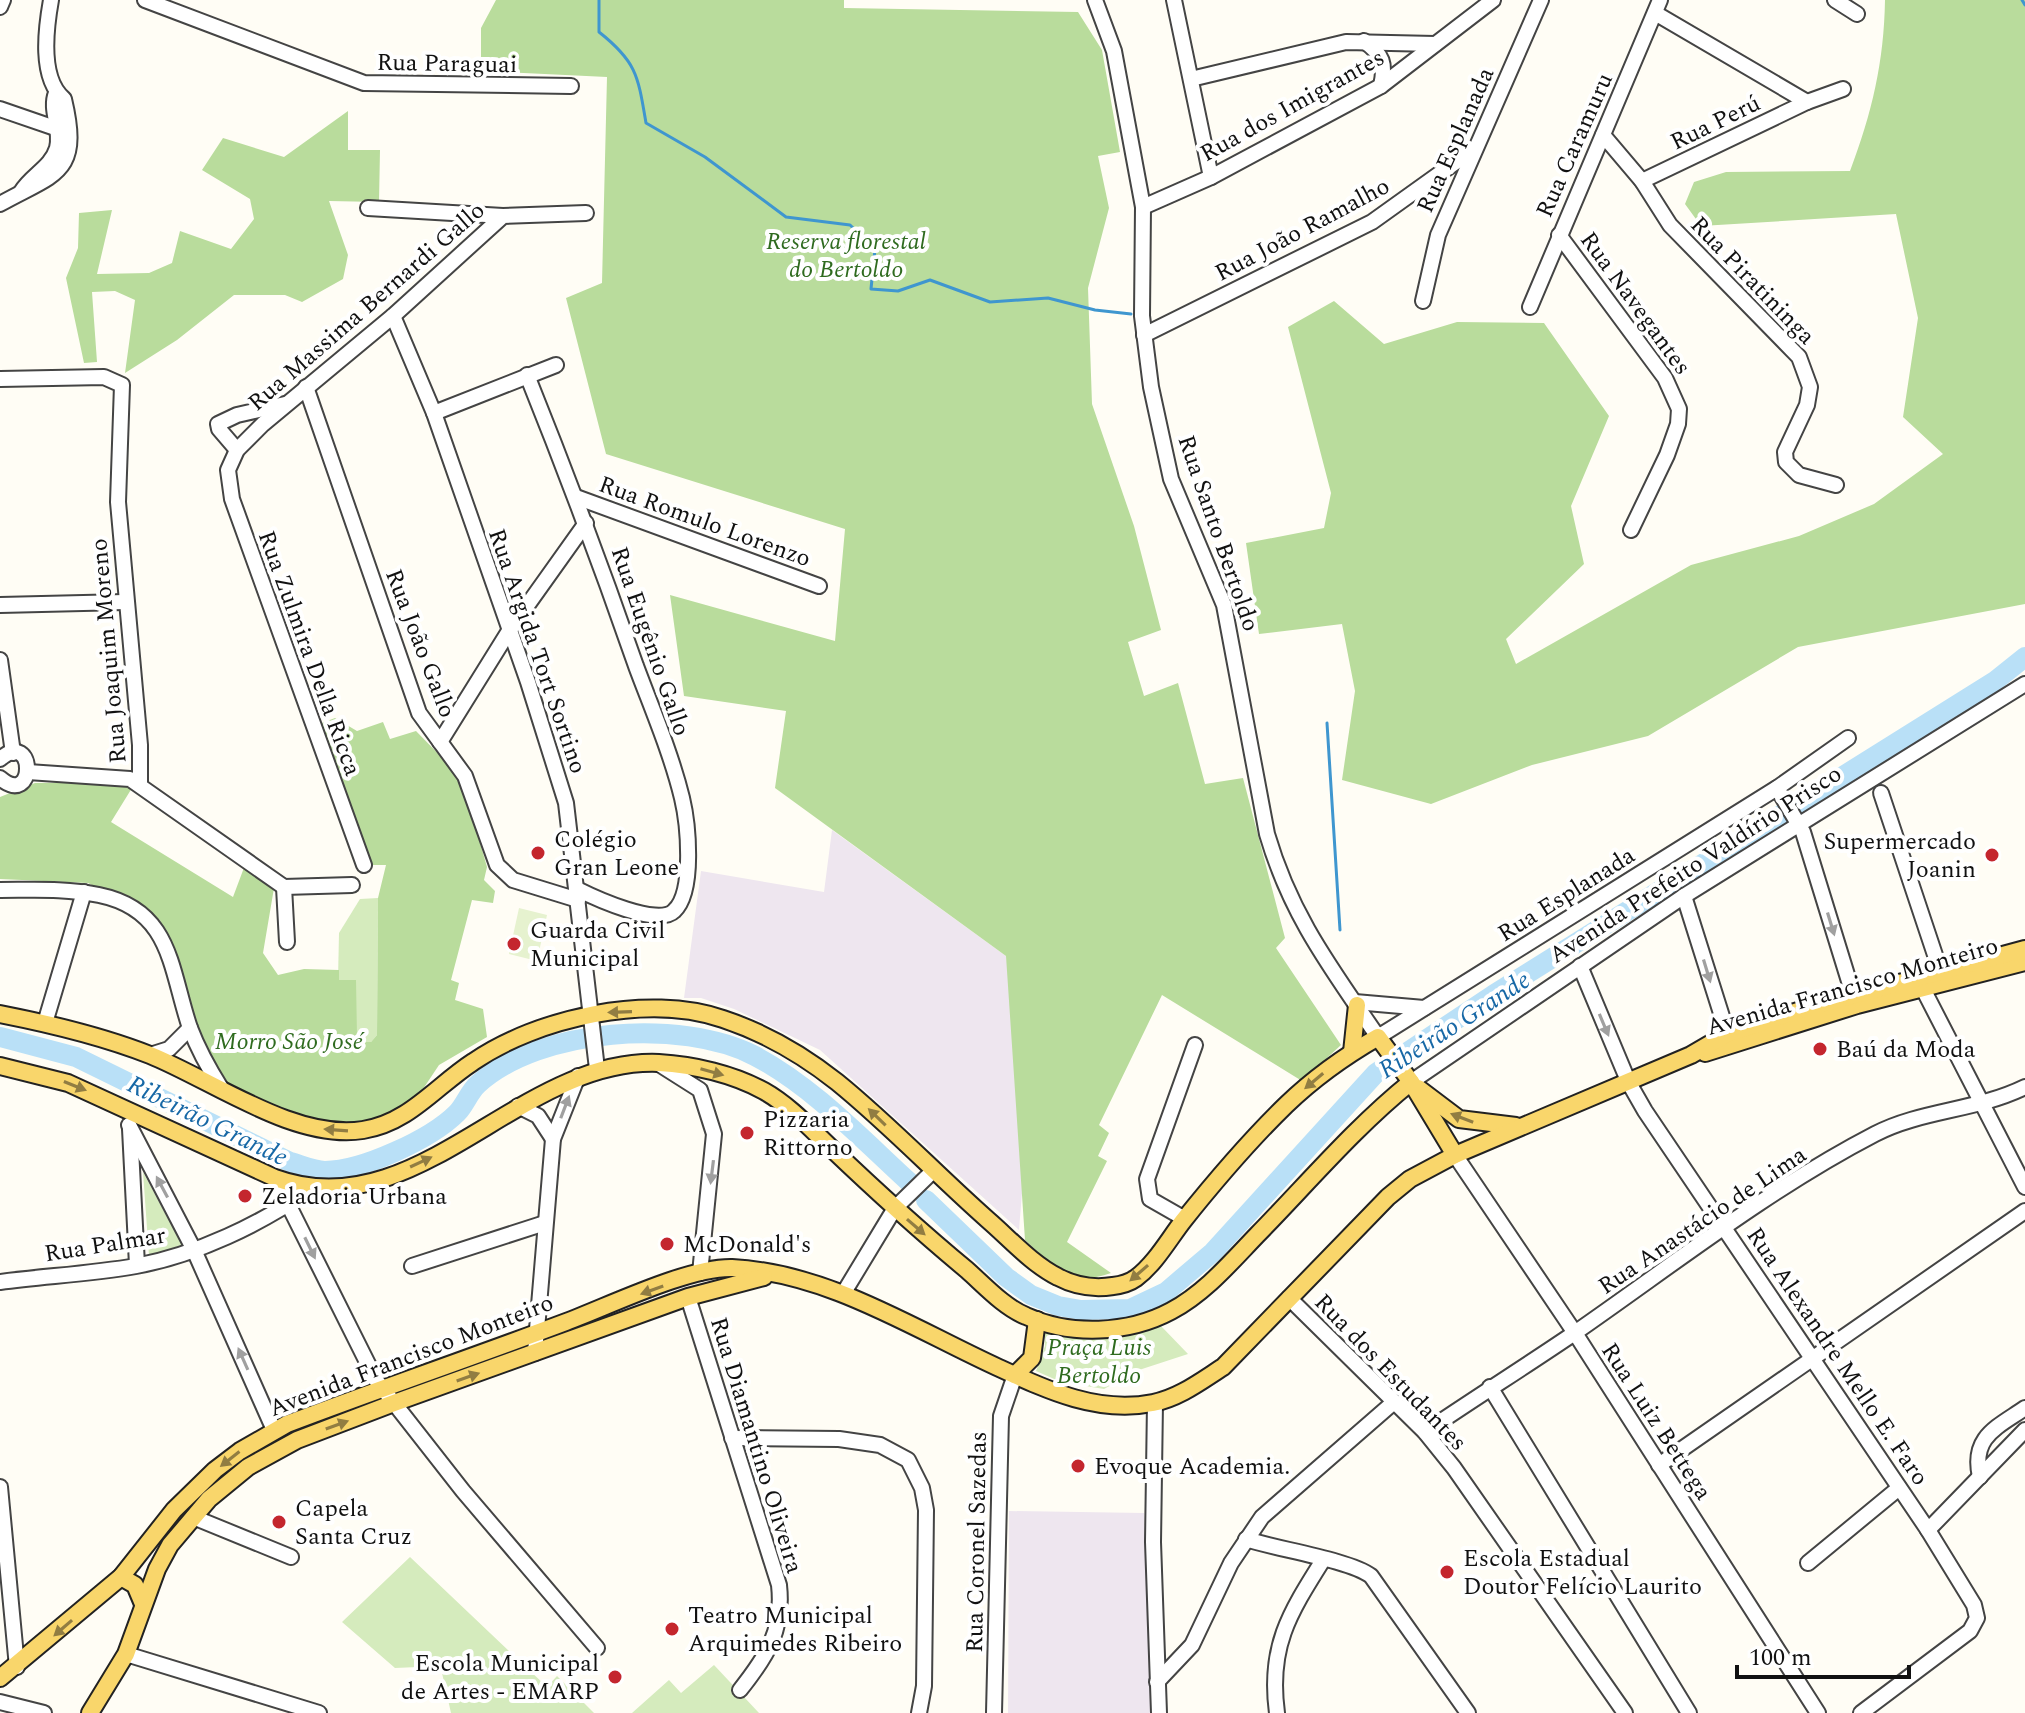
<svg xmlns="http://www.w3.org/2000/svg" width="2025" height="1713" font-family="Spectral,serif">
<rect width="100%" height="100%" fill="#fffdf5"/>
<!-- industrial -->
<g fill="#eee6ef">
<path d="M832 830 1006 956 1021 1033 1022 1193 1019 1230 820 1050 734 1009 701 998H684L701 871 824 892Z"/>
<path d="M1009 1511 1144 1513 1152 1713H1008Z"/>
</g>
<!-- green -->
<g fill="#d5ebbd">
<path d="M378 898 377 1035 371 1042H364L357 1036 338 980 339 933 360 899Z"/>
<path d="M143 1172 182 1245 149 1256Z"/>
<path d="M1161 1326 1188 1354 1139 1370 1104 1389 1061 1382 1036 1371 1045 1346 1044 1332Z"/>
<path d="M410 1557 547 1687 557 1676 594 1713H451L442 1673 418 1667 395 1668 342 1622Z"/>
<path d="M714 1665 759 1713H632L669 1680 681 1693Z"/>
</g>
<!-- forest -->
<g fill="#b9dc9c">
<path d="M496 0H844V8L1078 12 1102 50 1120 152 1098 156 1109 208 1088 288 1092 404 1134 526 1161 630 1128 642 1144 696 1178 683 1205 784 1243 778 1285 938 1276 948 1341 1045 1302 1081 1162 995 1099 1125 1109 1133 1098 1156 1107 1161 1067 1242 1111 1273C1069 1288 1055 1267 1025 1240L1006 956 775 788 786 711 684 696 670 595 835 641 845 529 606 454 566 298 602 283 607 77 481 71V28Z"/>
<path d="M1885 0H2025V604L1798 647 1648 736 1532 765 1431 804 1342 780 1355 691 1342 624 1259 634 1246 543 1324 528 1331 493 1288 327 1334 301 1384 344 1457 322 1544 323 1609 416 1571 506 1584 564 1506 639 1516 664 1691 565 1799 536 1874 504 1943 454 1903 417 1918 318 1896 214 1701 226 1685 204 1694 182 1726 172 1850 171C1872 113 1884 62 1885 0Z"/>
<path d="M348 111V150H380L379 202 329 201 348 255 343 279 302 302 285 295H234L177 340 125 373 135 300 115 291 92 292 97 362 84 363 66 278 78 248 79 213 112 210 97 274 149 273 172 263 180 231 231 249 254 219 250 199 202 170 223 138 284 157Z"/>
<path d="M335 718 357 731 383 722 390 739 416 731 461 777 487 867 484 880 495 891 493 903 472 900 451 980 459 983 455 1000 483 1009 487 1037 439 1065 421 1092 399 1110 384 1118 334 1130 229 1090 215 1074 184 1002 160 920 88 883 0 879V797L35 783 119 782 132 788 111 822 233 897 245 865 274 888 263 953 278 975 304 969 339 970V980H356L357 1036 363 1042H371L377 1035 378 898 386 865H368L314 726Z"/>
</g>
<!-- pitch -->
<path fill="#e6f2cf" d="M519 908 547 915 537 961 509 954Z"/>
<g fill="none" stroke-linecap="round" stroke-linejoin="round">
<!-- stream -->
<g stroke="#3f96cf" stroke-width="3">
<path d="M599 0V32C637 62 638 76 646 123L705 157 786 217 850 225 875 249 871 289 898 291 930 280 990 302 1048 298 1095 310 1131 314"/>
<path d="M2022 0 2025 5"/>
<path d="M1327 723 1340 930"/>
</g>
<!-- river -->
<g stroke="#b9e0f7" stroke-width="20">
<path d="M0 1037 76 1057 290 1162C301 1165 314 1171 325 1171 362 1171 431 1139 457 1113 465 1105 469 1092 478 1084 540 1028 681 1018 755 1056 812 1086 862 1139 909 1182"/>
<path d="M926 1200 1006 1277 1031 1295 1058 1306 1081 1310 1130 1309 1166 1292 1213 1252 1376 1073 1493 995 1995 681 2025 657"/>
</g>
<defs>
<g id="minor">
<path d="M145 0 364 83 571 86"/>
<path d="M1095 0 1114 51 1143 207 1142 316 1151 387 1171 479 1224 605 1267 834C1291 916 1331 968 1378 1037L1777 788 1848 738"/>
<path d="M1174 0 1211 177"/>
<path d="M1835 0 1857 14"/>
<path d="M0 7 3 0"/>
<path d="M1655 13 1807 102"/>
<path d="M1364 41C1383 55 1386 63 1381 86"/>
<path d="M1191 79 1346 42 1435 44"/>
<path d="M0 109 58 129"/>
<path d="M1603 135 1642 181 1670 225 1799 357 1810 387 1807 405 1785 452 1786 462 1799 475 1836 485"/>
<path d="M1642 181 1807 102 1843 89"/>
<path d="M21 192C31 175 51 168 57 148 62 129 49 110 56 93"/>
<path d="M0 204C55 173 82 175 64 99 39 78 46 28 51 0"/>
<path d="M1143 207 1211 177 1381 86 1493 0"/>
<path d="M368 208 503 216"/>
<path d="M1559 235 1665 378 1679 409 1678 424 1667 455 1631 530"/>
<path d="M1423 301 1438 235 1541 0"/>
<path d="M1530 307 1660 0"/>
<path d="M393 316 434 413 528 682 566 803 597 1069"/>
<path d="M1144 335 1372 222 1474 149"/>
<path d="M527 375C566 472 602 568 636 666 652 709 671 753 682 798 688 823 695 892 674 911 658 927 595 898 577 889"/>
<path d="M0 379 104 377 122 385 118 502 140 745V783"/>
<path d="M306 387 419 713 465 776 497 865 513 880 578 900"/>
<path d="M434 413 556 365"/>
<path d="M237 450 219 429 218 424 237 415 285 404"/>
<path d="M576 497 819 586"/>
<path d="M0 605 125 602"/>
<path d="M0 660 13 753"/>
<path d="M440 742 509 631 586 523"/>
<path d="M0 759C36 728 36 809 0 778"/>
<path d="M28 772 130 779 284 887 352 885"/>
<path d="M1777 788 1803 832 1856 1004"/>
<path d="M1881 793 1944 982"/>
<path d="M364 865 232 499 228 470 237 450 263 424 393 316 503 216 586 213"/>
<path d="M284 887 287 942"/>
<path d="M0 890C33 890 66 888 99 895 172 910 170 969 190 1028 198 1049 209 1069 221 1088"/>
<path d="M1684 896 1731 1045"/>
<path d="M1580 966 1629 1083 1645 1111 1928 1530 1974 1605 1977 1618 1970 1631 1861 1713"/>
<path d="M1919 981 2025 1187"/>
<path d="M1355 1002 1424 1008"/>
<path d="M45 1023 84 892"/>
<path d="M150 1055 169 1049 190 1028"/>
<path d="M659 1064 700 1090 714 1134 700 1273"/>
<path d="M1411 1082 1684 896 2025 684"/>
<path d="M518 1106 538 1116 553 1139"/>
<path d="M129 1125 194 1250 274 1430"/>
<path d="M130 1129 137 1265"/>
<path d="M1455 1155 1575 1333 1818 1713"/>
<path d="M275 1178 376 1380 463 1491 597 1648"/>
<path d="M1185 1219 1150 1199 1147 1179 1195 1045"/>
<path d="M412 1266 545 1223"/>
<path d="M0 1282C45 1276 91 1274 136 1266 196 1255 261 1224 311 1189"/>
<path d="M843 1294 895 1208 933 1171"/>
<path d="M688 1297 779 1585C784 1630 767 1656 740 1690"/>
<path d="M1289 1298 1425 1432 1454 1468 1625 1713"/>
<path d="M535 1353 553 1139 578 1076"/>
<path d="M1490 1387 1689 1713"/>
<path d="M1155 1403 1153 1542 1159 1713"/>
<path d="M1425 1432C1475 1398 1526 1366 1576 1332 1674 1264 1769 1189 1875 1134 1921 1110 1976 1111 2025 1087"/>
<path d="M732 1438 839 1439 880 1445 908 1460 922 1488 926 1510 924 1686 919 1713"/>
<path d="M1659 1465 2025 1211"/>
<path d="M1980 1477C1971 1437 1996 1428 2025 1408"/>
<path d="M0 1487 17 1667"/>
<path d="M193 1517 291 1557"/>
<path d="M1928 1530 2025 1430"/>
<path d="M1246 1539C1276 1549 1350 1560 1371 1576L1468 1713"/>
<path d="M1808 1563 1899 1488"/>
<path d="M126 1654 319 1713"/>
<path d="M1157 1682 1192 1645 1231 1563 1262 1517 1394 1402"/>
<path d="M0 1702 44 1713"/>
<path d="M994 1713 1001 1416 1015 1375"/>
<path d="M1277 1713C1268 1647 1289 1614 1323 1560"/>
</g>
<g id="major">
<path d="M0 1014C51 1024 102 1036 150 1055 212 1080 295 1141 363 1130 409 1123 436 1086 473 1062 537 1018 648 993 723 1019 765 1033 803 1055 837 1082 890 1125 937 1175 988 1220 1010 1239 1032 1264 1058 1277 1075 1286 1094 1289 1113 1286 1121 1285 1129 1283 1136 1278 1155 1264 1169 1239 1183 1221 1215 1181 1249 1141 1286 1105 1314 1078 1345 1056 1378 1037L1411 1082 1455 1155"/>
<path d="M1352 1052 1357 1005"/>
<path d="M1705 1053 1857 1005 2025 962"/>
<path d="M0 1066 68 1083 275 1178C417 1230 519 1057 659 1063 694 1065 733 1074 764 1091 789 1105 810 1128 831 1148 875 1190 920 1231 967 1270 985 1286 1004 1307 1026 1316 1070 1336 1128 1334 1171 1311 1205 1293 1231 1262 1257 1235 1307 1184 1355 1127 1411 1082"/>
<path d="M1418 1088 1459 1119 1516 1126"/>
<path d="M1015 1375 1032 1358 1037 1320"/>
<path d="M121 1577 135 1585 143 1604"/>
<path d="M0 1678 121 1577 174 1510 215 1470 240 1451 287 1424C379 1389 473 1357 566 1322 609 1306 688 1267 732 1268 828 1273 912 1328 997 1367 1047 1390 1097 1414 1153 1403 1179 1398 1201 1381 1223 1367L1388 1197 1410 1179 1455 1155 1691 1055 1727 1034 1807 1008 2025 949"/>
<path d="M90 1713 126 1654 157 1569 170 1545 209 1499 248 1467 297 1440 394 1403 688 1297 764 1277"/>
</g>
</defs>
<!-- minor casing -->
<use href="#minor" stroke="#444" stroke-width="18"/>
<!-- major casing -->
<use href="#major" stroke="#222" stroke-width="20"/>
<!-- minor -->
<use href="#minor" stroke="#fff" stroke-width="14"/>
<!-- major -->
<use href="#major" stroke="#f9d66b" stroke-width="16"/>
</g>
<!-- one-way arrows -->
<defs><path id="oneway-solid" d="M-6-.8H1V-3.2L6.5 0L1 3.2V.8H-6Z" transform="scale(2)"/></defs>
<g fill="#a0a0a0">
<use href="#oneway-solid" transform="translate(1831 924) rotate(73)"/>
<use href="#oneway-solid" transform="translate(1707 971) rotate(73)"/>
<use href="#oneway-solid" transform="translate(1604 1025) rotate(67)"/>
<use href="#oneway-solid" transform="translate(565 1107) rotate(-69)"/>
<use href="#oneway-solid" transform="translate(712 1172) rotate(97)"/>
<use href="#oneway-solid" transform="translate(162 1187) rotate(-118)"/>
<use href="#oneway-solid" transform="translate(310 1248) rotate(64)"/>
<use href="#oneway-solid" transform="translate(243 1359) rotate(-114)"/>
</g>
<g fill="#917d42">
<use href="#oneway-solid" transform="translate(620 1012) rotate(178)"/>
<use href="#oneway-solid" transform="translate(712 1072) rotate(16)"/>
<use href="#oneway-solid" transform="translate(1314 1081) rotate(140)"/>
<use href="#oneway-solid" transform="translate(75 1086) rotate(22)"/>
<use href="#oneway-solid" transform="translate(877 1117) rotate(-136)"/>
<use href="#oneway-solid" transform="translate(1462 1118) rotate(-159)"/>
<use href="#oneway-solid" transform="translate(336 1130) rotate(-176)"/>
<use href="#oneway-solid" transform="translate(421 1162) rotate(-25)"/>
<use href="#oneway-solid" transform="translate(916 1227) rotate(41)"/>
<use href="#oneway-solid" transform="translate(1139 1273) rotate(139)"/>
<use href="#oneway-solid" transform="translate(652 1290) rotate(160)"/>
<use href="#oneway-solid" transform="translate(468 1377) rotate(-19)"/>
<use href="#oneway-solid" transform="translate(337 1425) rotate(-20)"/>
<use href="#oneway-solid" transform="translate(230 1459) rotate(142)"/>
<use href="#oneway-solid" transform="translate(63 1628) rotate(139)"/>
</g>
<!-- markers -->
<g fill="#c4262e" stroke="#fff" stroke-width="3">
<circle cx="538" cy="853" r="8"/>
<circle cx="1992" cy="855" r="8"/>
<circle cx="514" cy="944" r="8"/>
<circle cx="1820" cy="1049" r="8"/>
<circle cx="747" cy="1133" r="8"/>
<circle cx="245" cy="1196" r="8"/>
<circle cx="667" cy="1244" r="8"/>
<circle cx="1078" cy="1466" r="8"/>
<circle cx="279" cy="1522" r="8"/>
<circle cx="1447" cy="1572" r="8"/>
<circle cx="672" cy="1629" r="8"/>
<circle cx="615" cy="1677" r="8"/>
</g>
<g text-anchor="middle" stroke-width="8" stroke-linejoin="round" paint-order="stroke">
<!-- street labels -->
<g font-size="24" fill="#111" stroke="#fff">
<text transform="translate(447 63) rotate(1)" y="8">Rua Paraguai</text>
<text transform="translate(1292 105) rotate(-29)" y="8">Rua dos Imigrantes</text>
<text transform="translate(1715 122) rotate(-26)" y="8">Rua Perú</text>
<text transform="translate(1455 140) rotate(-66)" y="8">Rua Esplanada</text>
<text transform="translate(1574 145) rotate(-66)" y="8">Rua Caramuru</text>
<text transform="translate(1302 229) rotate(-28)" y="8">Rua João Ramalho</text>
<text transform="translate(1753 280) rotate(46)" y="8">Rua Piratininga</text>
<text transform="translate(1636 303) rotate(54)" y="8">Rua Navegantes</text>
<text transform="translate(366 306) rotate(-41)" y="8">Rua Massima Bernardi Gallo</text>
<text transform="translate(705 521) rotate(20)" y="8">Rua Romulo Lorenzo</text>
<text transform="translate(1219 533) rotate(71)" y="8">Rua Santo Bertoldo</text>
<text transform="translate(651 641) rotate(71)" y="8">Rua Eugênio Gallo</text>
<text transform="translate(421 643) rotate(69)" y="8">Rua João Gallo</text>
<text transform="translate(108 651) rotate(-95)" y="8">Rua Joaquim Moreno</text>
<text transform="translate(538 651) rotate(71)" y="8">Rua Argida Tort Sortino</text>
<text transform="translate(310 653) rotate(70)" y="8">Rua Zulmira Della Ricca</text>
<text transform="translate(1695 864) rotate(-33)" y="8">Avenida Prefeito Valdírio Prisco</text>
<text transform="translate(1566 894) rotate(-32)" y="8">Rua Esplanada</text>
<text transform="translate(1852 986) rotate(-16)" y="8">Avenida Francisco Monteiro</text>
<text transform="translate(1702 1220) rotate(-34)" y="8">Rua Anastácio de Lima</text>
<text transform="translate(105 1244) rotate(-9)" y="8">Rua Palmar</text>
<text transform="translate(411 1355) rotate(-21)" y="8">Avenida Francisco Monteiro</text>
<text transform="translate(1838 1356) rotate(56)" y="8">Rua Alexandre Mello E. Faro</text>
<text transform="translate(1391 1372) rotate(46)" y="8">Rua dos Estudantes</text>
<text transform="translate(1657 1421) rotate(57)" y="8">Rua Luiz Bettega</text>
<text transform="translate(757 1445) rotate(73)" y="8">Rua Diamantino Oliveira</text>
<text transform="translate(976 1542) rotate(-89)" y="8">Rua Coronel Sazedas</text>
</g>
<!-- park labels -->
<g font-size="24" font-style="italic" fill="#2f6b1f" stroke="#fff">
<text x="846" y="249">Reserva florestal<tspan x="846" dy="28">do Bertoldo</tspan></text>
<text x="289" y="1049">Morro São José</text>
<text x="1099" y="1355">Praça Luis<tspan x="1099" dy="28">Bertoldo</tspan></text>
</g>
<!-- poi labels -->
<g font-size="24" fill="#111" stroke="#fff" text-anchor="start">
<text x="554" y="847">Colégio<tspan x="554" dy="28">Gran Leone</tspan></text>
<text x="1976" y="849" text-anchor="end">Supermercado<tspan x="1976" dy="28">Joanin</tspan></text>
<text x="530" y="938">Guarda Civil<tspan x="530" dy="28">Municipal</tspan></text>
<text x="1836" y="1057">Baú da Moda</text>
<text x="763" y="1127">Pizzaria<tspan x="763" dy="28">Rittorno</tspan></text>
<text x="261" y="1204">Zeladoria Urbana</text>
<text x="683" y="1252">McDonald's</text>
<text x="1094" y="1474">Evoque Academia.</text>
<text x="295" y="1516">Capela<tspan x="295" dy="28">Santa Cruz</tspan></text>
<text x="1463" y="1566">Escola Estadual<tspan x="1463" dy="28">Doutor Felício Laurito</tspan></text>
<text x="688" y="1623">Teatro Municipal<tspan x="688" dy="28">Arquimedes Ribeiro</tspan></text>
<text x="599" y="1671" text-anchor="end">Escola Municipal<tspan x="599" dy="28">de Artes - EMARP</tspan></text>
</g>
<!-- water labels -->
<g font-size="26" font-style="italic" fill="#1768a6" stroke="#fff">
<text transform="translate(1454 1024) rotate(-33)" y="9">Ribeirão Grande</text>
<text transform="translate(208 1120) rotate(26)" y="9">Ribeirão Grande</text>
</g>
</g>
<!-- scale -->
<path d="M1737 1665v12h172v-12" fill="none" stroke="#111111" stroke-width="4"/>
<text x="1749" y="1665" font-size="24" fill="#111111" stroke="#ffffff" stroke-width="6" paint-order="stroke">100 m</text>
</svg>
